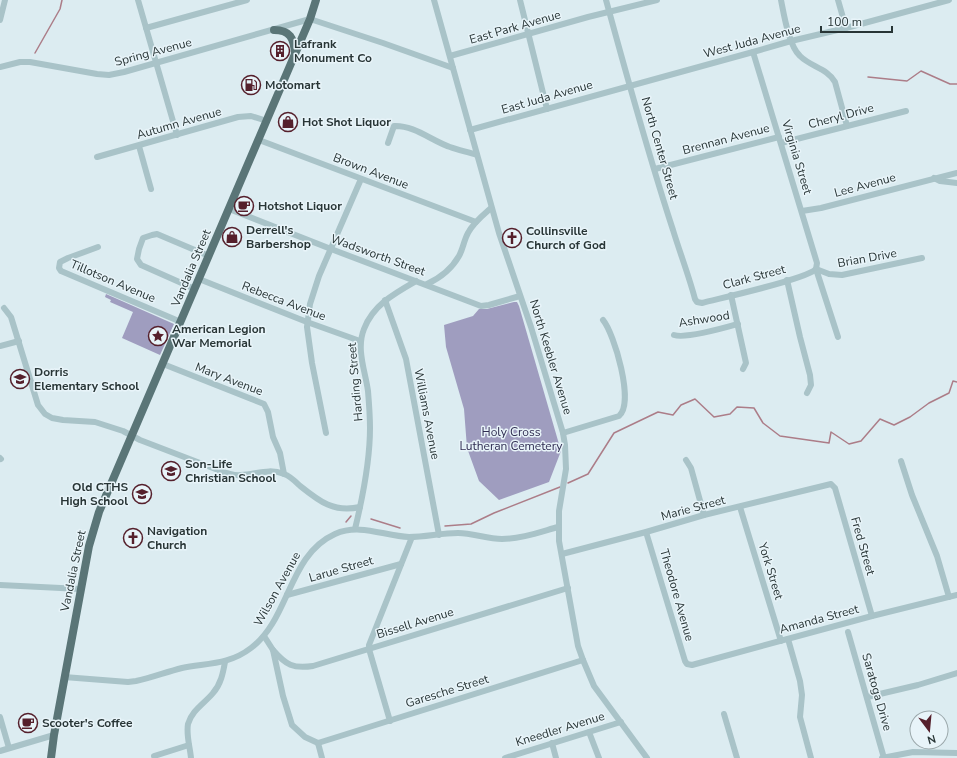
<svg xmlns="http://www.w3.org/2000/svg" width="957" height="758" font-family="'Nunito Sans',sans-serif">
<rect width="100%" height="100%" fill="#dcecf1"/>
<!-- green -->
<g fill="#9f9dbf">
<path d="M106 294 174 324 160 355 122 338 133 312 110 302 111 300 105 297Z"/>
<path d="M514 302H517L519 306 561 451 549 482 499 500 479 481 467 448 464 409 446 347 444 325 473 316 479 309H487Z"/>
</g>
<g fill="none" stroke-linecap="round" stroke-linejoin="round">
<!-- stream -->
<g stroke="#ac7d88" stroke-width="1.5">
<path d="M35 53 60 9 62 0"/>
<path d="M868 77 907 81 921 71 950 84H957"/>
<path d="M568 483 588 474 614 433 658 412 673 415 681 405 695 399 714 417 730 414 737 407 754 408 763 423 780 436 829 443 831 432 849 444 861 441 880 419 894 425 910 417 929 403 949 393 953 381 957 382"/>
<path d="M371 519 400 528"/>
<path d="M346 522 351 516"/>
<path d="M445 526 471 524 494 513 560 487"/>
</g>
<!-- minor -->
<g stroke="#a9c3c8" stroke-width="6">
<path d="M138 0 177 135"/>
<path d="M434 0 499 233 531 327 563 433 565 445 566 469 559 511V541L578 646 583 660 594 686 647 758"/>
<path d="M520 0 547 109"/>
<path d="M606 0C627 77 648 154 673 230 680 253 689 276 695 299L697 302 702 303C721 298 807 279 816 269"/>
<path d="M781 0C784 15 789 46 800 56 811 67 827 68 835 82L847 126"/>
<path d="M838 0 846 28"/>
<path d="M0 20 5 0"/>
<path d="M146 28 247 0"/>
<path d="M753 52 817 263 816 269 838 337"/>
<path d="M450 56 588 17 657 0"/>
<path d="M0 67 20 62H30L97 74 109 75 124 72 310 19 383 43 453 68"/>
<path d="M470 130 753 52 791 41 846 28 949 0"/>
<path d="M259 140 476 222"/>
<path d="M388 143 394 126C414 125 432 141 450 147 458 150 468 152 477 155"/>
<path d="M781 143 906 111"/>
<path d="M139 146 151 189"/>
<path d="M97 157 238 117 251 116 267 121"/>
<path d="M655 169 779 137"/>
<path d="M934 178 940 181 957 183"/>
<path d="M229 209 331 249 481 306 489 305 520 296"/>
<path d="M802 211 821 208 957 173"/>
<path d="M98 247 68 258 60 262 59 268 61 271 181 322"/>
<path d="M816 269 829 274 842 275 922 258"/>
<path d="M199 279 307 322 360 341"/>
<path d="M787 280 800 337 810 375 811 385 807 393"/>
<path d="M427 284C440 278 451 270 459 256 463 249 464 240 468 233 473 223 483 215 491 208"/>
<path d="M195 289 141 265 137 259 139 249 143 238 152 235 157 234 209 256"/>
<path d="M731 295 746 363 743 369"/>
<path d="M385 300 406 359 439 535"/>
<path d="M4 308 11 317 38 405 45 414 52 418 63 420 95 422 123 431 140 440 226 473C231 474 236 476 241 475 257 474 269 468 284 474 290 476 295 481 299 485 319 501 333 513 360 507"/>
<path d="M674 335C686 339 724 328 738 324"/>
<path d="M0 346 19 341"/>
<path d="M163 364 264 404 268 412 273 437 280 453 284 474"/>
<path d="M326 433 312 363 307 327 310 304 319 276 361 179"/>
<path d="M563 433 619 416C635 403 614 333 603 320"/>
<path d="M0 458 1 459"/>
<path d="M686 460 691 468 704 515"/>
<path d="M901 461 912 495 937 556 949 597"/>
<path d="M740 507 781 641"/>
<path d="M355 529C363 496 370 462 370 428 370 415 369 403 368 391 365 370 356 349 364 329 373 305 395 293 416 281"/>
<path d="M646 532 685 661 687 664 692 665 872 616 957 595"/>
<path d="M562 554 646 532 704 515 831 484 835 488 872 616"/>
<path d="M0 585 81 589"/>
<path d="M287 595 401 564"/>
<path d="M848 632 884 758"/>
<path d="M264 636 273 650 283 696 292 725 305 737 318 743"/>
<path d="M788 639 800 681 802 695 800 717 811 758"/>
<path d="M273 650C286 665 293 669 313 666L568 588"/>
<path d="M64 677 128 682 136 681C151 678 166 672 182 668 207 663 229 665 251 648 290 619 288 555 335 534 360 523 384 536 409 537 426 537 441 533 458 533 473 533 487 539 502 539 521 539 540 532 558 527"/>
<path d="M867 697 918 685 957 673"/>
<path d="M724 714 737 758"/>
<path d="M0 717 9 748"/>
<path d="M390 721 369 649V645L412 537"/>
<path d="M589 732 599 758"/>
<path d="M318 743 583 660"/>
<path d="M318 743 322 758"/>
<path d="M552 743 556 758"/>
<path d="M0 751 54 735"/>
<path d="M154 756 189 745"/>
<path d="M191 758C190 747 186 735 188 724 192 710 205 703 213 693 221 684 223 673 225 662"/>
<path d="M505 758 621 722"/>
<path d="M882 758 913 752 957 753"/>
</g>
<!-- major -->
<g stroke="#5a7577" stroke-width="8">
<path d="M274 30C290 30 294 38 295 54"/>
<path d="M51 758 54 735 89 546 99 512 310 19 316 0"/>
</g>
</g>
<!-- icons -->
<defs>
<symbol id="building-ring" viewBox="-11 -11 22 22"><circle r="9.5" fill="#e8f4f9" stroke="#55202c" stroke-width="1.5"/><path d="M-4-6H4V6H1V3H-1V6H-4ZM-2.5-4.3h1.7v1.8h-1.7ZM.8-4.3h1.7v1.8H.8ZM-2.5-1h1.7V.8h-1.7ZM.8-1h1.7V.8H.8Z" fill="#55202c"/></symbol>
<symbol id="fuel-ring" viewBox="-11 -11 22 22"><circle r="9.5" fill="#e8f4f9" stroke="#55202c" stroke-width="1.5"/><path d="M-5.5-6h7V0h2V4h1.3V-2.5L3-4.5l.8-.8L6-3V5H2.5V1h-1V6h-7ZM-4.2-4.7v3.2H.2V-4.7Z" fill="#55202c"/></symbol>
<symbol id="shop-ring" viewBox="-11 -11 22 22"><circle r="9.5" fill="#e8f4f9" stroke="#55202c" stroke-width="1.5"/><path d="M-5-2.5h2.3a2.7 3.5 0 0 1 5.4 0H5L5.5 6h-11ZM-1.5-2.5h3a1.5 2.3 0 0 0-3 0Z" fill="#55202c"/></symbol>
<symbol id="cafe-ring" viewBox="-11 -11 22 22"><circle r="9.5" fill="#e8f4f9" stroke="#55202c" stroke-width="1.5"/><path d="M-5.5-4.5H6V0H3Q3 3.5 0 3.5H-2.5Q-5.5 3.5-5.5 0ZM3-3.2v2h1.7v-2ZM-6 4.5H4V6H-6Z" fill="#55202c"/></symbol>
<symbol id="church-ring" viewBox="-11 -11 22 22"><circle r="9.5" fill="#e8f4f9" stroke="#55202c" stroke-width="1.5"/><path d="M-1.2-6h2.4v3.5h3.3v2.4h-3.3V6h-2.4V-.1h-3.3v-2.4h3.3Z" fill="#55202c"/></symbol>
<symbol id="sight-ring" viewBox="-11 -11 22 22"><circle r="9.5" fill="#e8f4f9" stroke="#55202c" stroke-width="1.5"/><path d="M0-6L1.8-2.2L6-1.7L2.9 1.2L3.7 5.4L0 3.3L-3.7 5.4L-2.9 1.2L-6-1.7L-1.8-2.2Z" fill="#55202c"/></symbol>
<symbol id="school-ring" viewBox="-11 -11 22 22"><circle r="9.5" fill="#e8f4f9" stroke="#55202c" stroke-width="1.5"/><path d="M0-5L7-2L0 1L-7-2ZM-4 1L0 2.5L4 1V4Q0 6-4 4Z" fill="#55202c"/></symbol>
</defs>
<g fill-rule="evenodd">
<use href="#building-ring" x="269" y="40" width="22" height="22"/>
<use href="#fuel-ring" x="240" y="74" width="22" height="22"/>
<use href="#shop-ring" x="277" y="111" width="22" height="22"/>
<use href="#cafe-ring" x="233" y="195" width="22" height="22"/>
<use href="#shop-ring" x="221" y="226" width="22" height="22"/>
<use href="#church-ring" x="501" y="227" width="22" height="22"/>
<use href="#sight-ring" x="147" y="325" width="22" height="22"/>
<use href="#school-ring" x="9" y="368" width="22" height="22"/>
<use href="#school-ring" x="160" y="460" width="22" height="22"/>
<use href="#school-ring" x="131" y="483" width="22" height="22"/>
<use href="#church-ring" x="122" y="527" width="22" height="22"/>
<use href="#cafe-ring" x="17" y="712" width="22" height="22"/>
</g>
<g text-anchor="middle" stroke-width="3" stroke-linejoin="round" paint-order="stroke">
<!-- street labels -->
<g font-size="12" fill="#283536" stroke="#e8f4f9">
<text transform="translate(515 27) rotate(-16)" y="4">East Park Avenue</text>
<text transform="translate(752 41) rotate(-15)" y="4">West Juda Avenue</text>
<text transform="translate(153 52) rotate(-15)" y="4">Spring Avenue</text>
<text transform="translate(547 97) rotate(-16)" y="4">East Juda Avenue</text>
<text transform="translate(841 116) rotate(-15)" y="4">Cheryl Drive</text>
<text transform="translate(179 123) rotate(-16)" y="4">Autumn Avenue</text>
<text transform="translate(726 139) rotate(-15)" y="4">Brennan Avenue</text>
<text transform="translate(660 148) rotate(74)" y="4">North Center Street</text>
<text transform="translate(797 157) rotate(73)" y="4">Virginia Street</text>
<text transform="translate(371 171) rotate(21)" y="4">Brown Avenue</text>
<text transform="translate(865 185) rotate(-15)" y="4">Lee Avenue</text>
<text transform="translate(378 255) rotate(20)" y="4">Wadsworth Street</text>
<text transform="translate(867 258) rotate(-10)" y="4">Brian Drive</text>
<text transform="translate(191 268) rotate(-67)" y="4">Vandalia Street</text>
<text transform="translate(754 277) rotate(-15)" y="4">Clark Street</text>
<text transform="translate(113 281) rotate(23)" y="4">Tillotson Avenue</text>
<text transform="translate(284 301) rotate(21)" y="4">Rebecca Avenue</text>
<text transform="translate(704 319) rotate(-9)" y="4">Ashwood</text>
<text transform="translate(551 357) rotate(73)" y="4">North Keebler Avenue</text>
<text transform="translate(229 379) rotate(21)" y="4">Mary Avenue</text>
<text transform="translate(355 382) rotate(-95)" y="4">Harding Street</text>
<text transform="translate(427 414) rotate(79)" y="4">Williams Avenue</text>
<text transform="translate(693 508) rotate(-15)" y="4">Marie Street</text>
<text transform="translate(863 546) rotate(74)" y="4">Fred Street</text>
<text transform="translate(341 569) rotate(-16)" y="4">Larue Street</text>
<text transform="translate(73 571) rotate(-78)" y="4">Vandalia Street</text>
<text transform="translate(771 571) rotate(73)" y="4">York Street</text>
<text transform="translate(277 589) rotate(-61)" y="4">Wilson Avenue</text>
<text transform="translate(677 595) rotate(74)" y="4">Theodore Avenue</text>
<text transform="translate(819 619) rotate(-15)" y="4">Amanda Street</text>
<text transform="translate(415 623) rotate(-17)" y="4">Bissell Avenue</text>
<text transform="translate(447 691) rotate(-17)" y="4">Garesche Street</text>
<text transform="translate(877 692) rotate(74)" y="4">Saratoga Drive</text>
<text transform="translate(560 729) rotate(-17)" y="4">Kneedler Avenue</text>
</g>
<!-- poi labels -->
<g font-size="12" font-weight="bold" fill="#283536" stroke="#e8f4f9" text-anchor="start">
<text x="294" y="48">Lafrank<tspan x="294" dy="14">Monument Co</tspan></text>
<text x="265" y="89">Motomart</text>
<text x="302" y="126">Hot Shot Liquor</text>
<text x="258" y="210">Hotshot Liquor</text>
<text x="246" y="234">Derrell's<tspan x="246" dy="14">Barbershop</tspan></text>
<text x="526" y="235">Collinsville<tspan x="526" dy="14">Church of God</tspan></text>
<text x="172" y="333">American Legion<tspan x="172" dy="14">War Memorial</tspan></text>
<text x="34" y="376">Dorris<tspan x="34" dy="14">Elementary School</tspan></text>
<text x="185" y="468">Son-Life<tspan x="185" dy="14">Christian School</tspan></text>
<text x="128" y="491" text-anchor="end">Old CTHS<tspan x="128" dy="14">High School</tspan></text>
<text x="147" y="535">Navigation<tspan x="147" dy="14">Church</tspan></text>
<text x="42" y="727">Scooter's Coffee</text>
</g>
<!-- park labels -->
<g font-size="12" fill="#302d52" stroke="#e8f4f9">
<text x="511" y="436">Holy Cross<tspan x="511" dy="14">Lutheran Cemetery</tspan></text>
</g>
</g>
<!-- north arrow -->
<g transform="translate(929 730) rotate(164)"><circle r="19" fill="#e8f4f9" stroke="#9ba8ab"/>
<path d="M0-3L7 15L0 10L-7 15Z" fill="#55202c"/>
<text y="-6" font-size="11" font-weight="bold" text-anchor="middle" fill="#283536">N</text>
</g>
<!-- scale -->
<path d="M821 26v6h71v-6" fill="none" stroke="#283536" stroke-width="2"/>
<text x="827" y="26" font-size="12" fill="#283536" stroke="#e8f4f9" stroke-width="3" paint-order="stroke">100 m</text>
</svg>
